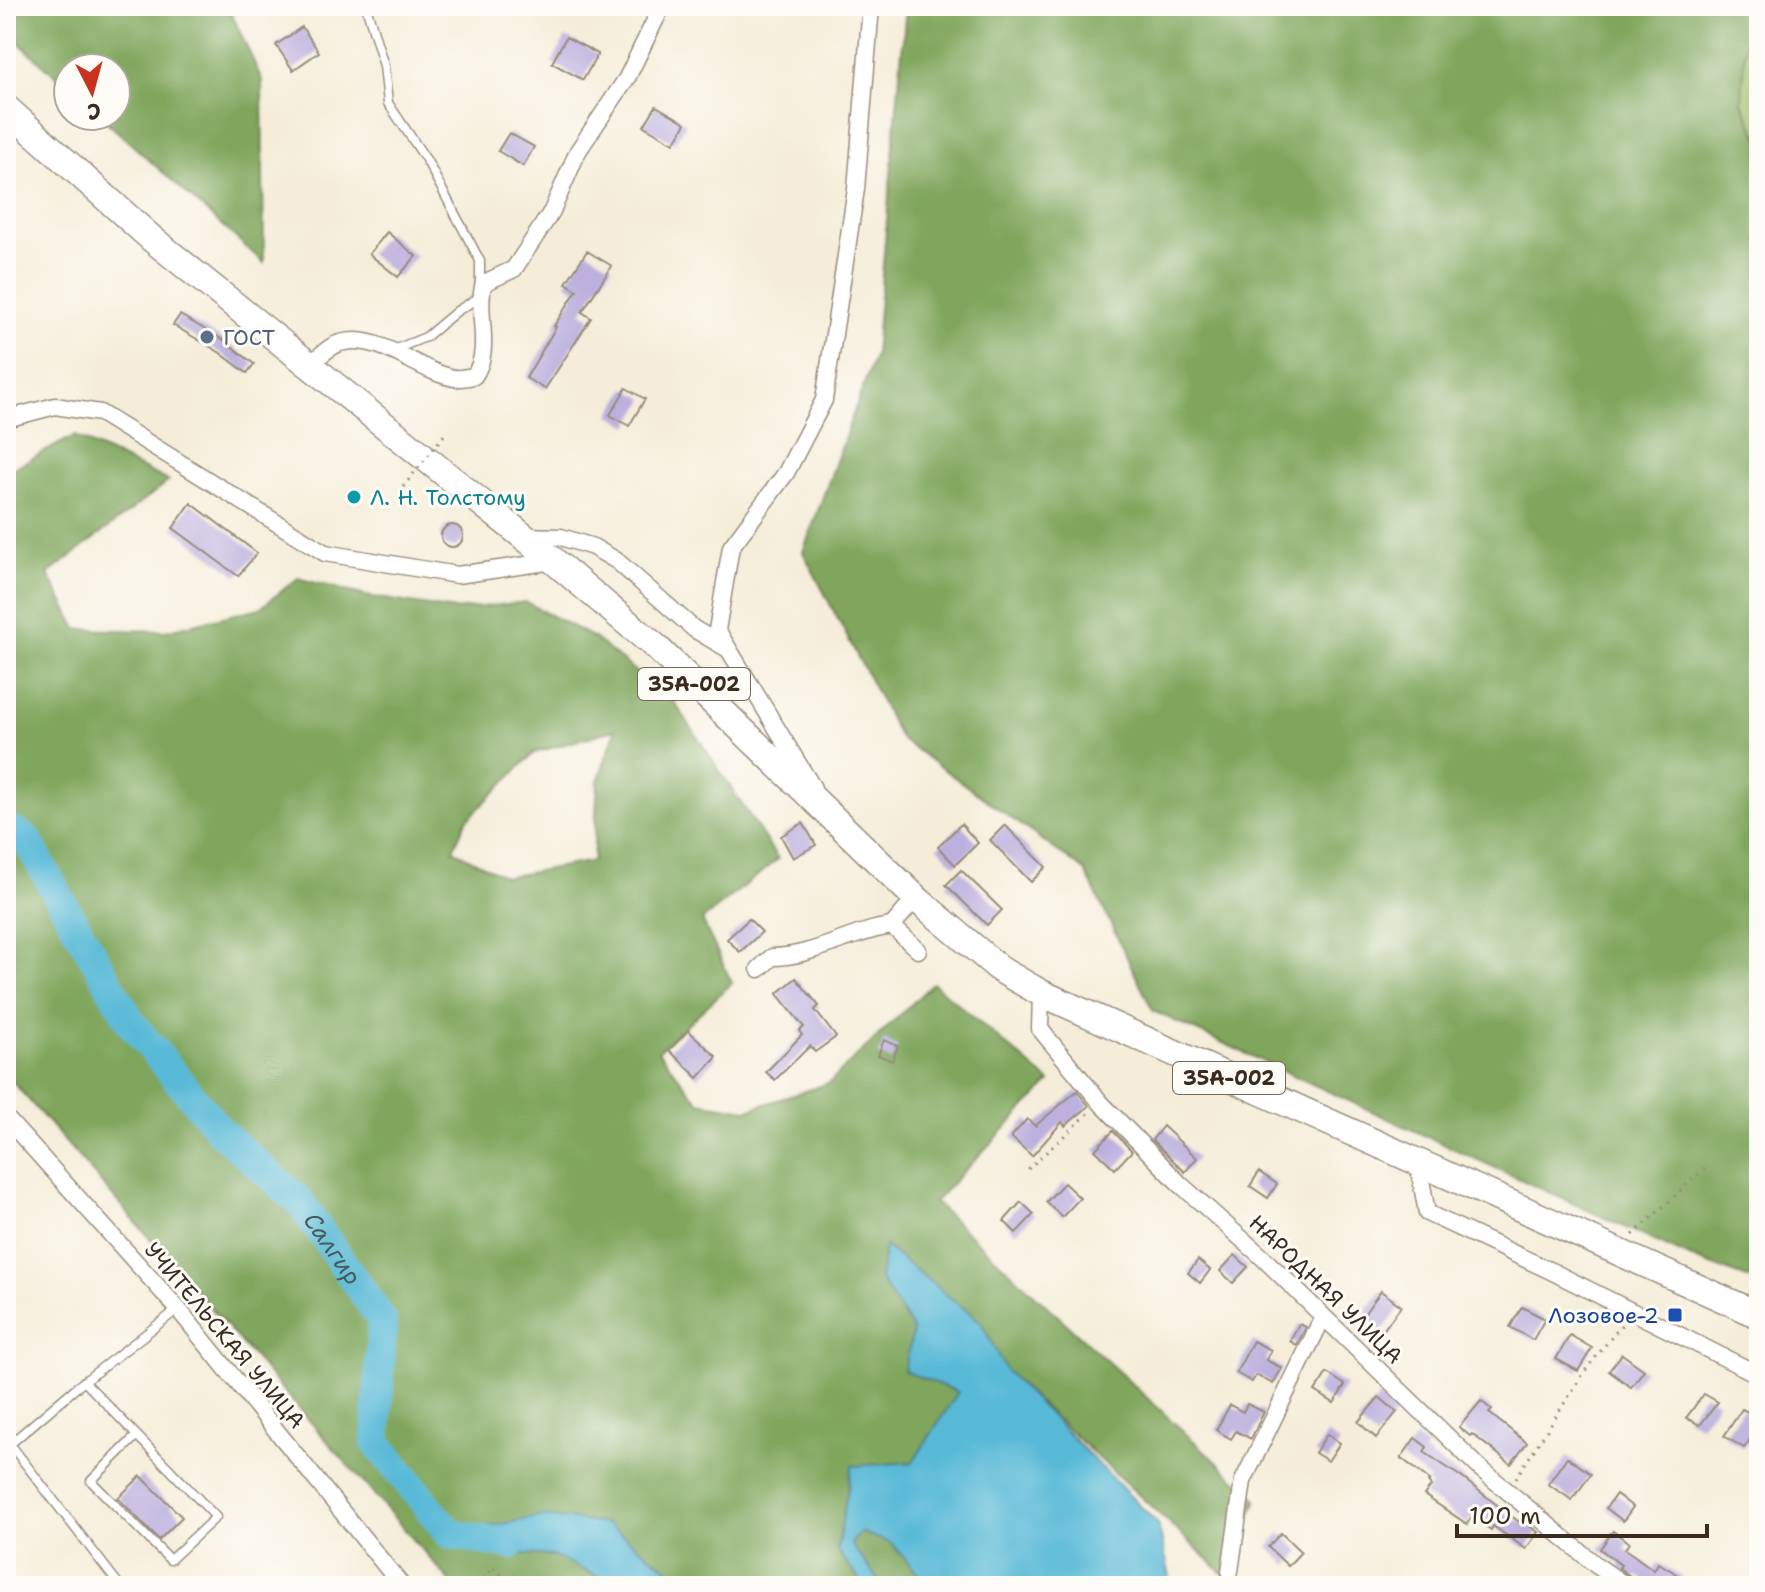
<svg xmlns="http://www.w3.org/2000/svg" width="1765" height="1592" font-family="'Shantell Sans',sans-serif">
<rect width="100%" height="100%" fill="#fdfcf7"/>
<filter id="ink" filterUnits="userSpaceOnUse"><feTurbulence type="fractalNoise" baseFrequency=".0125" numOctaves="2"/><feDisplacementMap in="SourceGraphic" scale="16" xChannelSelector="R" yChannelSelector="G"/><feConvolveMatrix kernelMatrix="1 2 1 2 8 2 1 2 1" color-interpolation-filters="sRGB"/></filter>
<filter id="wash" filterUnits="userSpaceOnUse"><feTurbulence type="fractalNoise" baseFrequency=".006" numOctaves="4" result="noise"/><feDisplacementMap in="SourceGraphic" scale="32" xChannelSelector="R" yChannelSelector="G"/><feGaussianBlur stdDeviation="1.8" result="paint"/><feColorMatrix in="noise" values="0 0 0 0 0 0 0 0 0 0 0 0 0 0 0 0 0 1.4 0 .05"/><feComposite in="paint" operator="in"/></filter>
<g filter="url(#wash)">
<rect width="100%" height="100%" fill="#f5edd9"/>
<!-- green -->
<path fill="#9fbf67" stroke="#6d7442" stroke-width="2" d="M1747 6H1759V139L1742 102Z"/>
<!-- forest -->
<g fill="#7fa65c" stroke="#5d683d" stroke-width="2" fill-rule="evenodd">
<path d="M6 6H228L262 80 264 263 100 116H116V68H68V87L6 31Z"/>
<path d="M906 6H1747L1742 102 1759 139V1282L1692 1258 1153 1011 1085 871 900 738 803 552 875 354Z"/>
<path d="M74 436 169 481 48 574 77 629 165 631 260 608 298 578 366 596 455 610 526 602 594 638 675 703 778 859 702 920 732 983 658 1051 699 1102 747 1110 829 1083 933 983 1050 1082 934 1202 1257 1499 1225 1575 1020 1385 949 1483 1034 1586H454L6 1074V472ZM616 729 598 781 593 861 505 877 453 850 466 821 534 753Z"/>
</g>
<!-- water -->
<g fill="#59b9d7" stroke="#4a727a" stroke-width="2">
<path d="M885 1246 981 1322 1006 1371 1158 1524 1172 1586H929L891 1543 860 1532 851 1544 883 1586H864L837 1550 852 1466 913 1462 958 1392 904 1371 913 1330 880 1279Z"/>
<path d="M543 1516 607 1524 692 1586H619L553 1556 474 1550 470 1530Z"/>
</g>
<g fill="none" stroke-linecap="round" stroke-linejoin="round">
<!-- river -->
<path stroke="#59b9d7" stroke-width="30" id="s1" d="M6 829 26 839 132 1024 221 1132 300 1202 382 1320 376 1442 450 1534 510 1545"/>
</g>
<g id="blocks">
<!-- building -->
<g fill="#bcb1de">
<path d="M302 27 319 52 293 70 276 45Z"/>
<path d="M566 37 598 54 583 80 552 63Z"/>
<path d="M656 106 686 123 674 143 644 126Z"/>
<path d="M509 133 534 147 523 166 498 151Z"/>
<path d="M387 232 416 256 398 277 369 254Z"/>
<path d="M587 251 612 266 582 312 591 318 545 389 526 378 556 327 554 326 577 290 566 283Z"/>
<path d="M180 315 225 341 254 364 247 373 219 352 173 325Z"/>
<path d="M626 388 645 399 629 426 610 415Z"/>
<path d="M191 503 257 553 238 576 173 528Z"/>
<circle cx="452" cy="536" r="11"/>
<path d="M803 823 816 845 793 858 781 836Z"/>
<path d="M961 824 978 843 955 865 938 847Z"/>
<path d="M1005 825 1046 867 1031 882 990 840Z"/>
<path d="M961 870 1002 910 987 925 946 885Z"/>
<path d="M749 919 762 932 740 952 727 939Z"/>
<path d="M796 978 819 1006 815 1010 836 1037 815 1052 810 1046 775 1080 766 1072 802 1035 799 1031 804 1027 777 994Z"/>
<path d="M688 1030 717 1057 698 1078 669 1050Z"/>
<path d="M884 1040 898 1046 892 1061 878 1055Z"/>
<path d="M1077 1091 1089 1106 1065 1126 1062 1122 1032 1156 1011 1137 1027 1119 1035 1126Z"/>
<path d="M1163 1126 1197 1158 1185 1172 1152 1140Z"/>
<path d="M1113 1131 1132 1151 1115 1169 1095 1150Z"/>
<path d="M1259 1172 1277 1184 1268 1198 1250 1186Z"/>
<path d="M1064 1183 1080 1198 1062 1217 1046 1202Z"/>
<path d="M1021 1202 1034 1214 1016 1233 1004 1221Z"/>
<path d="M1235 1255 1248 1267 1233 1283 1220 1271Z"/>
<path d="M1198 1260 1210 1270 1200 1283 1188 1273Z"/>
<path d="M1381 1291 1401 1306 1379 1336 1359 1321Z"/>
<path d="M1522 1307 1545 1319 1533 1340 1510 1327Z"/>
<path d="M1299 1324 1306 1327 1297 1345 1290 1341Z"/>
<path d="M1570 1335 1592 1348 1578 1371 1556 1359Z"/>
<path d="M1253 1341 1271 1350 1266 1360 1282 1368 1273 1384 1256 1375 1252 1382 1236 1373Z"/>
<path d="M1622 1354 1644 1370 1631 1387 1609 1371Z"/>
<path d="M1327 1373 1345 1385 1334 1403 1315 1391Z"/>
<path d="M1704 1394 1718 1402 1700 1425 1686 1418Z"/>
<path d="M1379 1397 1397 1412 1376 1438 1358 1422Z"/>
<path d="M1481 1401 1492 1410 1489 1413 1527 1443 1511 1464 1472 1434 1470 1436 1459 1427Z"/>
<path d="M1247 1404 1264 1412 1251 1439 1236 1431 1231 1439 1216 1430 1230 1405 1243 1412Z"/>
<path d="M1742 1409 1759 1418V1426L1744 1448 1724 1436Z"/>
<path d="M1327 1434 1340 1443 1328 1461 1315 1453Z"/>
<path d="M1415 1438 1427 1447 1424 1452 1460 1476 1519 1522 1520 1520 1538 1532 1526 1549 1493 1526 1491 1530 1472 1516 1467 1524 1424 1495 1431 1486 1428 1482 1430 1480 1401 1458Z"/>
<path d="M1567 1457 1591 1474 1572 1500 1548 1484Z"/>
<path d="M141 1476 182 1517 159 1540 118 1498Z"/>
<path d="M1616 1494 1633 1507 1623 1521 1606 1508Z"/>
<path d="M1613 1531 1629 1543 1625 1549 1654 1570 1658 1563 1682 1577 1678 1586H1656L1637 1576 1634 1579 1619 1568 1621 1565 1600 1549Z"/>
<path d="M1281 1533 1301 1552 1288 1566 1268 1547Z"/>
</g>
</g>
</g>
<g filter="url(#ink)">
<use href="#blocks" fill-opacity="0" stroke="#988c7c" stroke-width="2"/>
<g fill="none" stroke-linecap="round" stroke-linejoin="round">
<defs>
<g id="service">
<path d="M366 6 384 66 388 103 427 161 480 261V297L457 311 426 337 393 350"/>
<path d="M84 1381 216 1517 170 1560 91 1481 136 1436"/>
<path d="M6 1441 10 1444 77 1387 178 1309"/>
<path d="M10 1444 120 1586"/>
</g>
<g id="minor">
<path d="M309 365C318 358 329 346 340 343 378 331 420 373 455 378 460 379 468 377 474 376 493 349 475 313 484 283L514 269 552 211 578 151 627 78 662 6"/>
<path d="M6 419 55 406 100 413 325 553 457 575 554 561"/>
<path d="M523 536 561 537 593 547 617 561 694 629 728 649"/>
<path d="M813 788 717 630 731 547 786 473 824 400 856 189 871 6"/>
<path d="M892 926 918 950"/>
<path d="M759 969 772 957C814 957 851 931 892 926L916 898"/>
<path d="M1041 993 1040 1029 1101 1103 1180 1184 1261 1256 1481 1469 1596 1565 1626 1586"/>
<path d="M6 1118 178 1309 402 1586"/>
<path d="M1418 1163 1427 1213 1551 1271 1759 1375"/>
<path d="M1230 1571 1243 1481 1323 1317"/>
</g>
<path id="primary" d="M6 108 152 239 554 561 656 647 919 901 1001 970 1041 993 1759 1315"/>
</defs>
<!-- service casing -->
<use href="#service" stroke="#988c7c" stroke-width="11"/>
<!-- minor casing -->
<use href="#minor" stroke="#988c7c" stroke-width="19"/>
<!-- primary casing -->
<use href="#primary" stroke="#988c7c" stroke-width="29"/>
<!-- path -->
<g stroke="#988c7c" stroke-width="3" stroke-dasharray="2 6" stroke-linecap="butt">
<path d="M1028 1169 1089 1113"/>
<path d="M1633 1235 1709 1164"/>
<path d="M1516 1478 1587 1368 1623 1323"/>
<path d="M445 1586 483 1580 493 1567 514 1586"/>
</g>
<!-- service -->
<use href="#service" stroke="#fff" stroke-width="8"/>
<!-- minor -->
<use href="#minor" stroke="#fff" stroke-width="16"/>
<!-- primary -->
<use href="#primary" stroke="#fff" stroke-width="26"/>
<!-- path-bridge -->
<path stroke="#988c7c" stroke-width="3" stroke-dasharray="2 6" stroke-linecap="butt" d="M403 487 445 434"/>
</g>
</g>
<!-- markers -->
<circle fill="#5c6f8a" stroke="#fdfcf7" stroke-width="3" cx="207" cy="337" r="8"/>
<circle fill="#0f9aa8" stroke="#fdfcf7" stroke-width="3" cx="354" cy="497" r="8"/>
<rect fill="#1a4fb4" stroke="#fdfcf7" stroke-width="3" x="1667" y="1307" width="16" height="16" rx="4"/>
<g text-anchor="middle" stroke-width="6" stroke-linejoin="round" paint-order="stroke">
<!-- shield labels -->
<g fill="#fdfcf7" stroke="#75695f" stroke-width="2">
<rect x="638" y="668" width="112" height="32" rx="6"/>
<rect x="1173" y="1062" width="112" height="32" rx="6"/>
</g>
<g font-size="20" font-weight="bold" fill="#3b2a1e">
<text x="694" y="691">35А-002</text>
<text x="1229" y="1085">35А-002</text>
</g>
<!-- service labels -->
<g font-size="22" fill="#4e5e75" stroke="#fdfcf7" text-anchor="start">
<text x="223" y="345">ГОСТ</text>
</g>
<!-- culture labels -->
<g font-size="22" fill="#0d838f" stroke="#fdfcf7" text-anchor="start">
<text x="370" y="505">Л. Н. Толстому</text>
</g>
<!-- street labels -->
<g font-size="22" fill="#3b2a1e" stroke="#fdfcf7">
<text transform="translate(1326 1289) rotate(44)" y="8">НАРОДНАЯ УЛИЦА</text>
<text transform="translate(225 1335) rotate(50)" y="8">УЧИТЕЛЬСКАЯ УЛИЦА</text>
</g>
<!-- transit labels -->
<g font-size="22" fill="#164399" stroke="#fdfcf7" text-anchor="end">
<text x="1659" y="1323">Лозовое-2</text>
</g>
<!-- water labels -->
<g font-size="24" font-style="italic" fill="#465c5f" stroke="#fdfcf7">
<text dy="8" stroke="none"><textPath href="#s1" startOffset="538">Салгир</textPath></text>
</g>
</g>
<!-- margin -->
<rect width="1765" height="1592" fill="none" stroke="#fdfcf7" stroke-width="32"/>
<!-- north arrow -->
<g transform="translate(92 92) rotate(174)"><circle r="38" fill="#fdfcf7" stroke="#afa8a0" stroke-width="2"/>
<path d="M0-6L14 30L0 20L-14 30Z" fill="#c8321e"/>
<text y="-12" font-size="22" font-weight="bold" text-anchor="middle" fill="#3b2a1e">С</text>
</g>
<!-- scale -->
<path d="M1457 1524v12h250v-12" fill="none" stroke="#3b2a1e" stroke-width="4"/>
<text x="1469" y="1524" font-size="24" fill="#3b2a1e" stroke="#fdfcf7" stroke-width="6" paint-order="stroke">100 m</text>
</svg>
